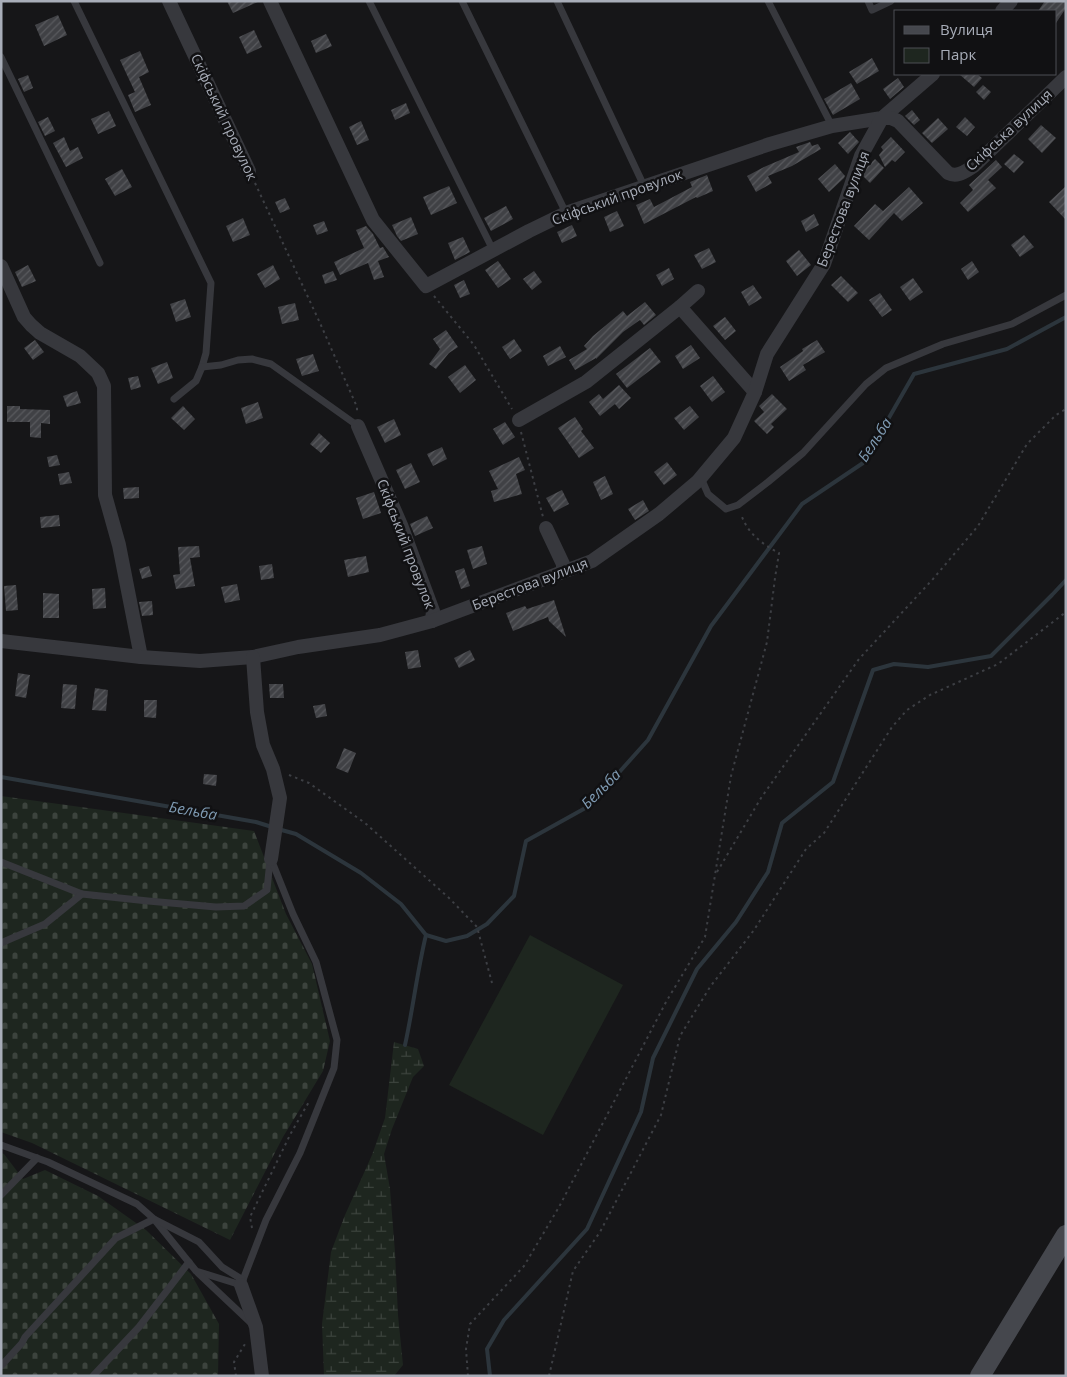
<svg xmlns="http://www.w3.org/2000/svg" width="1067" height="1377" font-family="'Open Sans',sans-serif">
<defs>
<pattern id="wetland-marsh" width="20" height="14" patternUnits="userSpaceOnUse" patternTransform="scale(1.25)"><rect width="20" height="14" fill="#1e261f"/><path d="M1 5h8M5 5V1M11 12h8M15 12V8" fill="none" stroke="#3c433d"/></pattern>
<pattern id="cemetery-stones" width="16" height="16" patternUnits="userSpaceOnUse" patternTransform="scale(1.25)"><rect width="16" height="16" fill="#1e261f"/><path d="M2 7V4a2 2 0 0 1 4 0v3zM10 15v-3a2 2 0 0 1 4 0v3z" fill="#3c433d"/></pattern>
<pattern id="building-hatch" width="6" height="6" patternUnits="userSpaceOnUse" patternTransform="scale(1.25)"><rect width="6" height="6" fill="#404145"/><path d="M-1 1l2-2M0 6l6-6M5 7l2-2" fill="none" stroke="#595a5e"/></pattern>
</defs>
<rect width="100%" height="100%" fill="#161618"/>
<!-- wetland -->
<path fill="url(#wetland-marsh)" d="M394 1042 418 1049 424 1066 413 1077 392 1129 384 1154 390 1189 395 1252 398 1315 403 1365 394 1376H324L322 1324 331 1252 345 1215 372 1155 385 1118Z"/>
<!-- cemetery -->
<g fill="url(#cemetery-stones)">
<path d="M1 796 254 831 286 914 312 964 330 1041 323 1071 283 1137 230 1240 32 1143 1 1132Z"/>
<path d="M1 1153 4 1154 23 1179 45 1170 98 1196 146 1230 191 1274 219 1324 218 1376H1Z"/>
</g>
<!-- green -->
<path fill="#1e261f" d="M530 935 623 985 543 1135 449 1085Z"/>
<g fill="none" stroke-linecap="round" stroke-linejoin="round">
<!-- stream -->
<g stroke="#2c353c" stroke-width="4">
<path d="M1 777 256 822 272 827"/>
<path d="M278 829 296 834 361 873 401 904 426 935 446 941 467 936 487 924 514 896 526 841 589 806 648 740 711 626 802 504 863 463 914 374 1007 349 1066 317"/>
<path d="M405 1045C413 1009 417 972 426 935"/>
<path d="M490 1376 487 1349 504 1320 587 1229 641 1112 653 1058 697 969 736 922 768 872 782 823 833 782 873 670 894 664 928 667 991 656 1052 595 1066 580"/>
</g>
</g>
<!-- building -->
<g fill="url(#building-hatch)">
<path d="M227 1H260L233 13Z"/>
<path d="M1045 1H1066V8L1056 23V11H1038Z"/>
<path d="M58 15 67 35 44 46 35 25Z"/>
<path d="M254 30 262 47 247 54 239 37Z"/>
<path d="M326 34 332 46 316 53 311 41Z"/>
<path d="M140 51 149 72 139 77 151 105 135 112 128 95 135 92 120 60Z"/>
<path d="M872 58 879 71 857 84 849 72Z"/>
<path d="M959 74H977L982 78 974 87Z"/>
<path d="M28 75 33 88 24 92 18 79Z"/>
<path d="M898 78 904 87 890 99 883 89Z"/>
<path d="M851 83 860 99 833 115 824 99Z"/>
<path d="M983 85 991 92 984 100 976 92Z"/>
<path d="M406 103 410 113 395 120 391 110Z"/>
<path d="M912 110 920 120 914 125 905 116Z"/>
<path d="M109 111 116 126 98 134 91 119Z"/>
<path d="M48 117 55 131 45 136 38 122Z"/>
<path d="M965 117 975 127 967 136 956 127Z"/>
<path d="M938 118 948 129 932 143 922 133Z"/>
<path d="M361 121 369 140 357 145 349 127Z"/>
<path d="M1041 125 1056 138 1042 153 1028 139Z"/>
<path d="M850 132 859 142 848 154 838 143Z"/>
<path d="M64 137 70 151 78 147 83 158 66 167 53 143Z"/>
<path d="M891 137 905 152 895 162 892 160 885 167 879 155 883 150 881 147Z"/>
<path d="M810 142 812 146 818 144 821 149 792 166 768 176 772 183 756 192 747 176 764 167 799 152 796 147Z"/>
<path d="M1014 154 1024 162 1014 173 1004 164Z"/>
<path d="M875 159 884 168 870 183 863 176 866 168Z"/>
<path d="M996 160 1002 167 988 180 996 188 968 212 960 203 973 190 969 185Z"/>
<path d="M835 164 845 176 844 178 829 192 818 179Z"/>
<path d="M122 169 132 187 115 196 105 179Z"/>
<path d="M707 175 713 191 697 198 696 197 644 224 636 205 650 199 654 207 692 187 690 182Z"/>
<path d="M449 186 457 203 431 215 423 197Z"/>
<path d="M1066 186V220L1049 202Z"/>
<path d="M909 187 923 203 902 221 894 213 869 240 854 226 875 204 883 211Z"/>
<path d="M285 198 290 209 280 213 275 202Z"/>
<path d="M506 206 513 219 491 231 484 218Z"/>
<path d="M617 211 624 226 610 232 604 217Z"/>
<path d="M814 214 819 225 806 232 801 221Z"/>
<path d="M411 217 418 234 401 241 397 236 392 225Z"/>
<path d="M243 218 250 235 233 242 226 226Z"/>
<path d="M324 221 328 231 317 235 313 225Z"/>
<path d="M572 225 577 236 562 243 557 232Z"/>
<path d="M366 226 373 234 380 248 383 247 389 257 378 261 384 277 374 280 368 263 340 275 334 262 364 248 356 230Z"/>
<path d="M1024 235 1034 247 1020 257 1011 245Z"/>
<path d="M463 237 470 252 455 260 448 243Z"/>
<path d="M709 248 716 262 702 269 694 255Z"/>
<path d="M799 250 811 265 797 276 786 261Z"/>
<path d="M498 261 511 279 498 288 485 270Z"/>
<path d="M972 261 979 272 968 280 961 269Z"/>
<path d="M28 265 36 281 22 287 15 272Z"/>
<path d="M273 265 280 279 265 288 257 274Z"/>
<path d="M669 268 674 279 662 286 656 275Z"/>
<path d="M333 271 337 280 325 284 322 275Z"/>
<path d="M534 271 542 282 532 290 523 279Z"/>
<path d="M841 276 858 293 848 302 831 285Z"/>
<path d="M913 278 923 292 910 301 900 287Z"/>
<path d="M464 280 470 294 460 298 454 285Z"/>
<path d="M753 285 762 298 749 306 741 292Z"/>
<path d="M880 293 892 310 882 317 869 300Z"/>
<path d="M185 299 191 317 176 322 170 304Z"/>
<path d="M645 302 656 315 644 325 640 320 623 332 596 359V358L575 370 569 360 587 349 584 346 593 336 623 311 627 316Z"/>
<path d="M295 303 299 320 282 324 278 307Z"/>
<path d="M725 317 736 331 725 340 713 326Z"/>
<path d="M446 330 458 347 449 353 436 369 429 364 440 349 433 339Z"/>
<path d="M514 339 522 351 510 359 502 347Z"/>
<path d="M35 340 44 352 33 360 24 348Z"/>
<path d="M817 340 825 352 803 365 806 370 789 381 780 367 803 351 802 349Z"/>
<path d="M691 345 700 358 683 369 675 356Z"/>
<path d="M560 346 566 357 548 366 543 356Z"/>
<path d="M650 348 661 362 627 388 616 374Z"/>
<path d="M313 354 319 371 302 376 296 359Z"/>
<path d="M167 362 173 378 158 384 151 368Z"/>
<path d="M465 365 476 380 460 393 448 377Z"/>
<path d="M138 376 141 387 131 390 128 378Z"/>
<path d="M713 376 725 392 712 402 700 386Z"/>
<path d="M619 385 631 398 619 409 615 404 600 416 589 402 599 394 603 399Z"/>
<path d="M77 391 81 403 67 407 63 396Z"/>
<path d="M772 394 787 409 771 424 774 427 767 434 754 421 764 412 759 406Z"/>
<path d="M258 402 263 418 246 424 241 408Z"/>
<path d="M7 406H20V409L50 410V424L41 423V438L30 437V422H7Z"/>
<path d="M183 406 195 419 184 430 171 418Z"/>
<path d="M690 406 699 417 684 430 674 418Z"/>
<path d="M575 417 583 429 581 431 594 448 579 458 558 428Z"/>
<path d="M394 419 401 435 385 443 377 427Z"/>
<path d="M505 422 515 437 503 445 493 429Z"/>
<path d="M319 433 330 443 321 453 310 444Z"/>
<path d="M442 447 447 459 433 466 427 454Z"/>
<path d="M57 455 60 465 49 467 47 457Z"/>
<path d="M519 457 525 470 516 474 522 494 494 502 491 491 498 489 489 471Z"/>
<path d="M667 462 677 475 664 485 654 472Z"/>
<path d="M411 463 420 482 405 489 396 470Z"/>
<path d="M69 472 72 483 60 485 58 474Z"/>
<path d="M605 476 613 494 601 500 593 482Z"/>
<path d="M139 487V498L124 499 123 488Z"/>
<path d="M562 490 569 504 554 512 546 498Z"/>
<path d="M374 492 381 513 363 519 356 498Z"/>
<path d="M643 500 649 511 635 520 628 509Z"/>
<path d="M59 515 60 526 41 528 40 517Z"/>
<path d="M427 516 433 528 415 536 410 524Z"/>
<path d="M199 546 200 557 190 558 195 586 176 589 173 575 180 574 178 547Z"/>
<path d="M482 546 487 564 473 569 467 550Z"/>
<path d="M366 556 369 572 348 577 344 560Z"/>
<path d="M272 564 274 578 261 580 259 566Z"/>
<path d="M149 566 152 576 142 579 139 569Z"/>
<path d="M464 568 470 586 461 589 455 571Z"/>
<path d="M237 584 240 600 225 603 221 587Z"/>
<path d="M16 585 18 610 6 611 4 586Z"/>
<path d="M105 588 106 608 93 609 92 589Z"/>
<path d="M43 593 59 594V618H43Z"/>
<path d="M554 600 566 637 549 621 548 617 513 631 506 613 525 606 527 609Z"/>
<path d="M152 601 153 615 142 616 139 602Z"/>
<path d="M418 650 421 667 408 669 405 652Z"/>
<path d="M470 650 475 660 459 668 454 658Z"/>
<path d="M18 673 30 675 26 698 15 696Z"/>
<path d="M63 684 77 685 75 709 61 708Z"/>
<path d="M269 684H283L284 698H270Z"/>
<path d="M95 688 108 690 106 711 92 710Z"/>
<path d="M144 700H157L156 718 144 717Z"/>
<path d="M325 704 327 716 316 718 313 706Z"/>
<path d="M344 748 356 753 348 773 336 768Z"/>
<path d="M204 774 217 775 216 786 203 784Z"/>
</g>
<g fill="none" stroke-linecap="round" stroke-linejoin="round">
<!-- path -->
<g stroke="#3d3f44" stroke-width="2" stroke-dasharray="2.5 4" stroke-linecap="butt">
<path d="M255 183 320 323 357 407V413"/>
<path d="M434 296 474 345 512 409"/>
<path d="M521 432 543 517"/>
<path d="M289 775 309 783 365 823 449 898 477 927 492 983"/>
<path d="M717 872 761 798 859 659 933 579 978 526 1027 444 1056 415 1066 409"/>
<path d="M252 1228 250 1217 291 1133 310 1100"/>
<path d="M236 1376 234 1362 245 1344"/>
<path d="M468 1376 466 1349 470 1324 524 1266 559 1207 666 1002 705 937 731 776 767 642 775 578 779 553C762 544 747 533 741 514"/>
<path d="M549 1376 573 1271 600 1232 661 1115 680 1036 710 987 754 930 806 849 824 833 892 727 907 710 930 695 998 664 1066 612"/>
</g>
<!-- lane -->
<g stroke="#37383d" stroke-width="7">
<path d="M74 1 211 283 206 353 202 367 196 381 174 399"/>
<path d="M369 1 493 250"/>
<path d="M462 1 566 213"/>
<path d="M557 1 644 186"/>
<path d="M768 1 832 126"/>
<path d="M868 1 872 10 891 1"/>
<path d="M1 57 100 263"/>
<path d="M202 367 221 365 238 360 252 359 271 364 358 426"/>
<path d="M701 478 708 494 726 509 738 505 768 482 803 453 866 384 886 368 943 344 1012 324 1066 295"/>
<path d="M1 862 82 894"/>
<path d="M1 943 45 924 82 894 148 901 216 907 244 906 267 890 270 860"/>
<path d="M1 1145 48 1162 137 1204 154 1219 196 1271 241 1285 266 1220 300 1153 334 1068 337 1040 316 962 293 914 271 859"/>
<path d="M1 1195 37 1158"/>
<path d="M198 1273 252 1324"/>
<path d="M1 1366 22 1343 25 1337 116 1238 154 1219 199 1242 222 1267 243 1280"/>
<path d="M93 1376 139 1327 189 1262"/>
</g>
<!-- street -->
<g stroke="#37383d" stroke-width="14">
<path d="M169 1 249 171"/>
<path d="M270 1 373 220 426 286 529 231 566 213 770 144 832 126 882 118 933 74"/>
<path d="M1002 11 1011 1"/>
<path d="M1 266 24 317 31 325 40 333 80 356 98 373 104 386 105 495 119 545 141 657"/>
<path d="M680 307 755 392"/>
<path d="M519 420 586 382 680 307 698 291"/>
<path d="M358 426 401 525 433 611 432 621"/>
<path d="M546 528 563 564V571"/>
<path d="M1 641 141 657 200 661 253 657 298 647 380 635 432 621 592 561 659 514 698 481 734 438 755 392 767 354 824 264 861 156 882 118H891L898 121 948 173C958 178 965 171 974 166L1066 77"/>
<path d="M253 657 257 712 263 745 273 769 280 798 271 859"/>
<path d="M241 1285 256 1327 262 1376"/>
</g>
<!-- secondary -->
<path stroke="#45474d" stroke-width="20" d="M980 1376 1066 1235"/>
</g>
<g text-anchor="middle" stroke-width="5" stroke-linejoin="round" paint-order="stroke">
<!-- street labels -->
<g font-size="14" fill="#a8adb8" stroke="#111113">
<text transform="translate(224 117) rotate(65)" y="5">Скіфський провулок</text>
<text transform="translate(1009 130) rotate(-43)" y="5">Скіфська вулиця</text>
<text transform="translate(617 197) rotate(-20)" y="5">Скіфський провулок</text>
<text transform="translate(843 209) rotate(-69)" y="5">Берестова вулиця</text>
<text transform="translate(406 544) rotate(69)" y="5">Скіфський провулок</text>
<text transform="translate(530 584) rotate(-21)" y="5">Берестова вулиця</text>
</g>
<!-- water labels -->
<g font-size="15" font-style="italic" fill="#7f9bb3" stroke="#111113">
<text transform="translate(875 440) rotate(-57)" y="5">Бельба</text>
<text transform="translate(601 789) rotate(-45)" y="5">Бельба</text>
<text transform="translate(193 811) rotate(10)" y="5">Бельба</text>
</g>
</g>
<!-- border -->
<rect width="1067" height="1377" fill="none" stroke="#a8adb8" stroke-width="5"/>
<!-- legend -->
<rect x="894" y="10" width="162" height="65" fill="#111113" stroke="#4d4f55"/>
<rect x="904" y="26" width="25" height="8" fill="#45474d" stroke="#4d4f55"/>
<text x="940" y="35" font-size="15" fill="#a8adb8">Вулиця</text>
<rect x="904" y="48" width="25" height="15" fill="#1e261f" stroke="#4d4f55"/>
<text x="940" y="60" font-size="15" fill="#a8adb8">Парк</text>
</svg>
